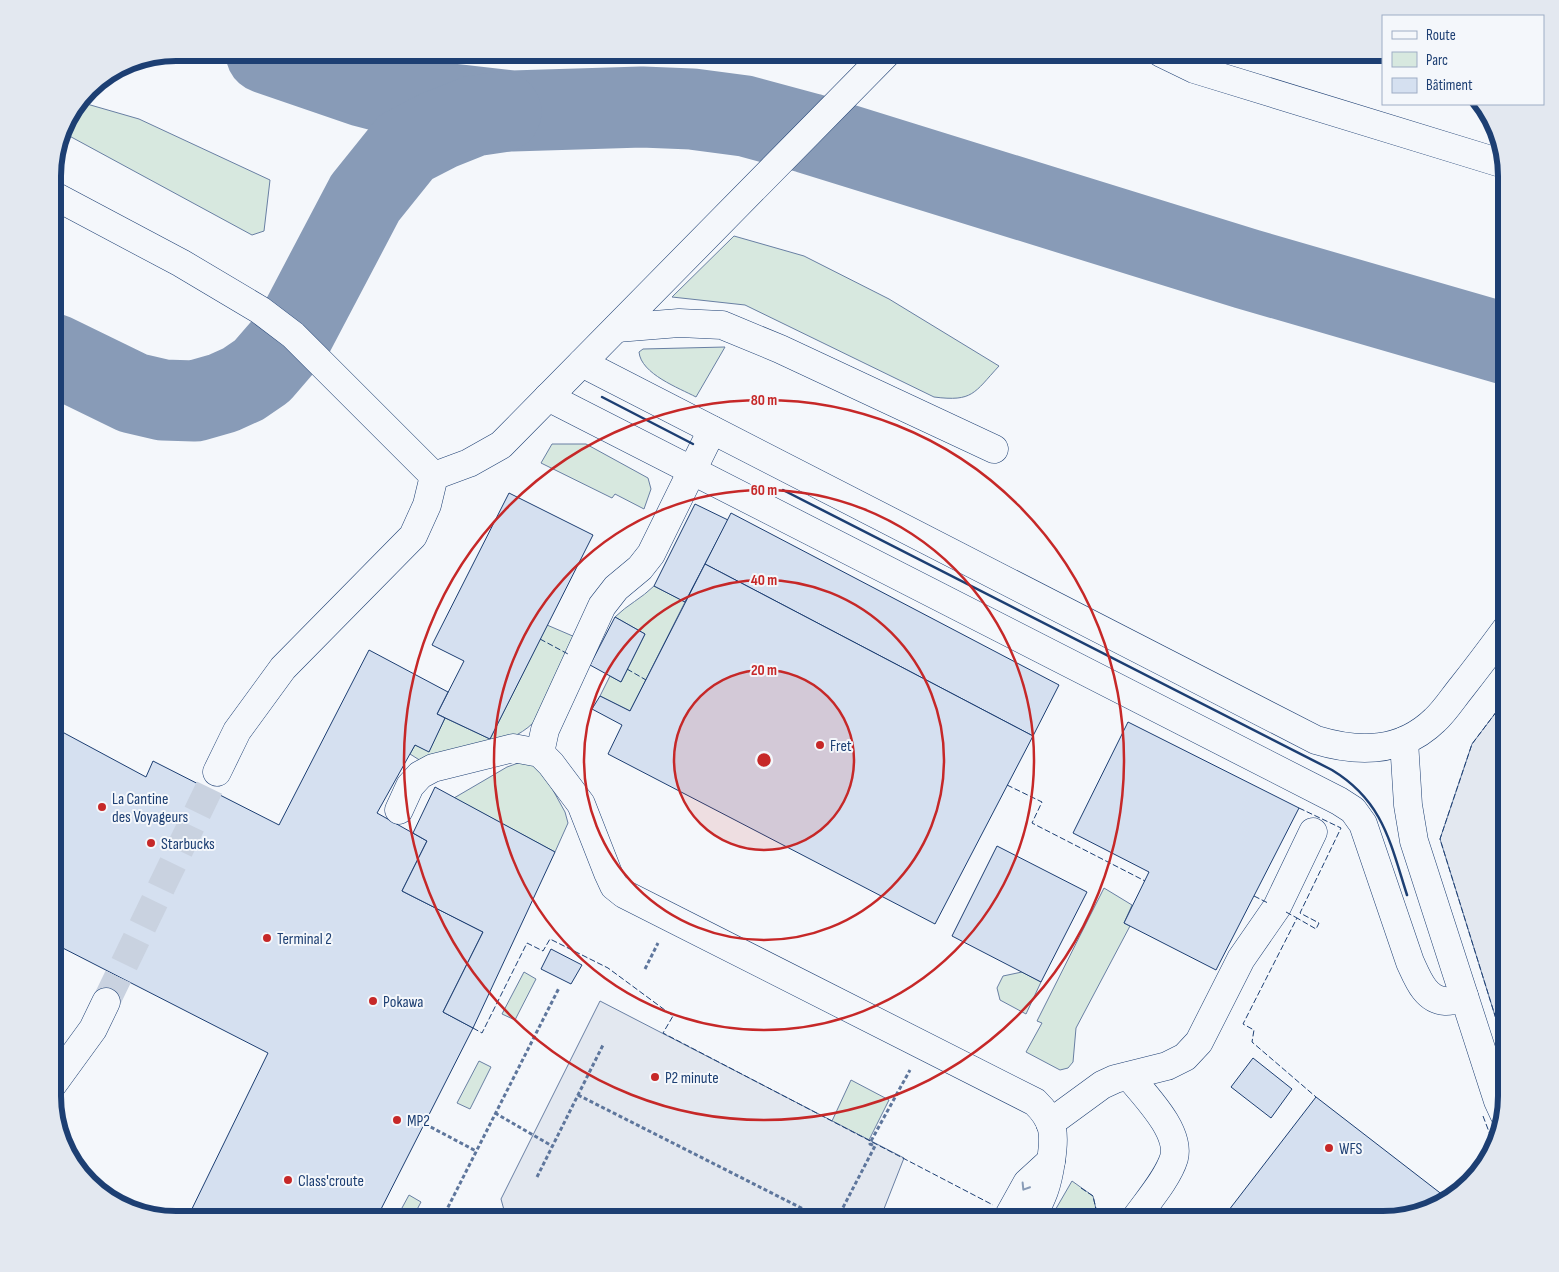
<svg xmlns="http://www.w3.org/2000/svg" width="1559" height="1272" font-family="'Sofia Sans Condensed',sans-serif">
<rect width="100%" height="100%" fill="#f4f7fb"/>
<!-- green -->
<g fill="#d7e8df" stroke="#687fa3">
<path d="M80 102 139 119 270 180 264 231 252 235 62 132 65 122Z"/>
<path d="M734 236 804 256 889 299 999 366C974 393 973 402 934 397L745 305 672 297Z"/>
<path d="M725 347 696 397C679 388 641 374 639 352L643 349Z"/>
<path d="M552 444H586L648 478 651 489 644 509 615 494 612 498 541 463Z"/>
<path d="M654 586 685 602 630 711 600 696 610 676 621 682 645 634 615 617C627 605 642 598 654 586Z"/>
<path d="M547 625 575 637C565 660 549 707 533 723 508 748 455 753 421 761L410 754 415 745 429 751 445 718 490 739Z"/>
<path d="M521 762 535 765 543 772 565 812 568 823 555 852 454 798 507 767Z"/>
<path d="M1104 888 1132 905 1124 923 1130 926 1076 1028 1073 1062 1068 1068 1060 1070 1026 1052 1042 1023 1037 1021Z"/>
<path d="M524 972 536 979 515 1020 502 1014Z"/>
<path d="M1022 972 1041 982 1026 1014 1000 1000 997 988 1003 976Z"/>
<path d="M479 1061 491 1067 470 1109 457 1103Z"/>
<path d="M851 1080 889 1100 869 1140 832 1121Z"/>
<path d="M1072 1181 1093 1196 1096 1209 1088 1219H1050Z"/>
<path d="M409 1195 421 1202 412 1219H396Z"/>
</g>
<!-- parking -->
<g fill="#e3e8f0" stroke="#687fa3">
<path d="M1506 699V1051L1440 839 1472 744Z"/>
<path d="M600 1001 904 1158 880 1219H510L504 1210 501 1199Z"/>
</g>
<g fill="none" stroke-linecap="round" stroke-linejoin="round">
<!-- taxiway -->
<g stroke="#889bb7" stroke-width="81">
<path d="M266 53 362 86 416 100 512 111 642 107 692 109 745 116 808 133 1247 269 1506 344"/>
<path d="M53 354 133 393 163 400 195 401 223 393 243 384 262 371 293 335 365 198 406 147 439 130 474 116 501 112"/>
</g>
</g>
<!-- building -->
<g fill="#d5e0f0" stroke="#1d3f73">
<path d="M509 493 593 535 490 739 437 714 464 661 432 645Z"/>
<path d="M695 504 728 520 685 602 654 586Z"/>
<path d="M731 513 1059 685 1033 736 705 564Z"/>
<path d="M705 564 1033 736 935 924 608 754 622 725 592 709 600 696 630 711Z"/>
<path d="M615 617 645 634 621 682 590 665Z"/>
<path d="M369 650 448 692 437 714 445 718 429 752 415 745 377 813 427 841 402 891 483 932 443 1012 473 1028 376 1219H187L268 1053 53 943V727L146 777 153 761 279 825Z"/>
<path d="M1128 722 1299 808 1216 970 1124 923 1149 872 1073 833Z"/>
<path d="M435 787 555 852 473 1028 443 1012 483 932 402 891 427 841 413 833Z"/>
<path d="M997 846 1087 892 1041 982 952 936Z"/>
<path d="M551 949 582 965 571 984 541 969Z"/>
<path d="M1253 1058 1292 1089 1271 1118 1231 1087Z"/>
<path d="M1316 1097 1448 1199 1437 1207 1383 1220 1222 1219Z"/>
</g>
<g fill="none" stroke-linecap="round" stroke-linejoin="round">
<!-- minor-tunnel -->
<path stroke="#c9d2e0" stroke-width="28" stroke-dasharray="28 14" stroke-linecap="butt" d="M106 1002 217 772"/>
<defs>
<g id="minor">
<path d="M1161 53 1194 69 1504 164"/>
<path d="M53 195 181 263 260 310 293 335 434 476"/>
<path d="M617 328 679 323 722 325 780 349 994 449"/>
<path d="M582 363 1316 740C1359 753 1401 753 1435 720 1445 711 1453 698 1462 687 1477 668 1492 648 1506 629"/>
<path d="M548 397 1339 801 1353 810 1363 824 1410 962C1417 977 1425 1000 1445 1001 1451 1002 1459 998 1464 996"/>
<path d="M1404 741 1408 805 1414 841 1498 1101 1504 1114"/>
<path d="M540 753 545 730 602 606 616 588 640 568 651 554 712 430"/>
<path d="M217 772 237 731 283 668 413 536 427 505 434 476 469 463 501 445 887 53"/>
<path d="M399 810 410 786 420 775 433 768 513 748 540 753 551 764 581 804 608 873 614 886 624 894 1035 1102C1055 1121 1055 1135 1051 1161 1047 1187 1043 1196 1031 1219"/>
<path d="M1129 1076C1144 1095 1181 1131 1174 1158 1168 1178 1147 1202 1135 1219"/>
<path d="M53 1084 93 1029 106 1002"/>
<path d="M1050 1123 1102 1085 1115 1079 1167 1066 1185 1057 1199 1042 1241 959 1277 907 1313 832"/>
<path d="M1007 1219 1027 1183 1051 1161"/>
</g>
</defs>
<!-- minor casing -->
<use href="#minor" stroke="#1d3f73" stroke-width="29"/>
<!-- path -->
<g stroke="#5e769c" stroke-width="3" stroke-dasharray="4 2.5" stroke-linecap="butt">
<path d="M645 969 658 943"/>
<path d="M578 1095 823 1219"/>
<path d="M495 1113 552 1146"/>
<path d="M425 1124 476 1151"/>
<path d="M537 1177 603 1045"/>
<path d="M442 1219 559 988"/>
<path d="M837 1219 875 1146 870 1144 871 1141 910 1070"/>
</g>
<!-- minor -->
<use href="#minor" stroke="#f4f7fb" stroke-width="28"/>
<!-- fence -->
<g stroke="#1d3f73" stroke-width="1" stroke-dasharray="6 2.5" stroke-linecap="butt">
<path d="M540 639 568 654"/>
<path d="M627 669 646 680"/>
<path d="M1007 785 1042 802 1032 823 1145 881"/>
<path d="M1299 808 1341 828 1300 913 1319 923 1316 929 1297 918 1243 1024 1254 1030 1252 1042 1316 1097"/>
<path d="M1254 896 1268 903"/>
<path d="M1286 912 1297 918"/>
<path d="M473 1028 482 1033 527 943 543 951 550 939 608 968 673 1016 663 1033 993 1205"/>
<path d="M1506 1051 1440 839 1472 744 1506 699"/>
<path d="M1483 1116 1494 1145"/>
<path d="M1081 1188 1093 1196 1096 1209 1088 1219"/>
</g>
<!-- wall -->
<g stroke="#1d3f73" stroke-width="2.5">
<path d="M602 397 693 444"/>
<path d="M783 490 1332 770C1383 801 1390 842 1407 895"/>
</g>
</g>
<!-- one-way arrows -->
<defs><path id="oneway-chevron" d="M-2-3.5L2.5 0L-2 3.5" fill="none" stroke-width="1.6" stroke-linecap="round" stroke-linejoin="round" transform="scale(1.25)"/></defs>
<use stroke="#889bb7" href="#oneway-chevron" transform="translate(1025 1187) rotate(122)"/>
<!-- distance rings -->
<circle cx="764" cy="760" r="90" fill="#c62828" fill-opacity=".12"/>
<g fill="none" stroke="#c62828" stroke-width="2.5">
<circle cx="764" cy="760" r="90"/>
<circle cx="764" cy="760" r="180"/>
<circle cx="764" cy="760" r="270"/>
<circle cx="764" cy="760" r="360"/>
</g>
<!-- markers -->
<g fill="#c62828" stroke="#f4f7fb" stroke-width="2">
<circle cx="820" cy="745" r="5"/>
<circle cx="102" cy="807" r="5"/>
<circle cx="151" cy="843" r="5"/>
<circle cx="267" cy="938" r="5"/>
<circle cx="373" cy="1001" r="5"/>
<circle cx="655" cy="1077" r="5"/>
<circle cx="397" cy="1120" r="5"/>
<circle cx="1329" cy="1148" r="5"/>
<circle cx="288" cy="1180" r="5"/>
</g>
<g text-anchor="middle" stroke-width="4" stroke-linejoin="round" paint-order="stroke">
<!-- poi labels -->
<g font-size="16" fill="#1d3f73" stroke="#f4f7fb" text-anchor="start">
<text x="830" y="751">Fret</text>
<text x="112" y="804">La Cantine<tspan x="112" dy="18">des Voyageurs</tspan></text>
<text x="161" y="849">Starbucks</text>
<text x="277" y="944">Terminal 2</text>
<text x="383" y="1007">Pokawa</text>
<text x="665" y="1083">P2 minute</text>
<text x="407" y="1126">MP2</text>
<text x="1339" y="1154">WFS</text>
<text x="298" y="1186">Class'croute</text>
</g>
</g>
<!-- crop -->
<path d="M0 0H1559V1272H0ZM176 61H1383A115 115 0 0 1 1498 176V1096A115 115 0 0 1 1383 1211H176A115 115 0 0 1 61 1096V176A115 115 0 0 1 176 61Z" fill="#e3e8f0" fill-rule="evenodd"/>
<path fill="none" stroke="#1d3f73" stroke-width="6" d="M176 61H1383A115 115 0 0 1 1498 176V1096A115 115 0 0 1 1383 1211H176A115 115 0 0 1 61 1096V176A115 115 0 0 1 176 61Z"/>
<circle cx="764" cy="760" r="8" fill="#c62828" stroke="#f4f7fb" stroke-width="2.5"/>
<g font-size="15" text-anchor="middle" font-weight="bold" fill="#c62828" stroke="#f4f7fb" stroke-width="4" stroke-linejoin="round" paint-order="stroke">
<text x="764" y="405">80 m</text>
<text x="764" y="495">60 m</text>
<text x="764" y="585">40 m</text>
<text x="764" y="675">20 m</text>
</g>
<!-- legend -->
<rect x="1382" y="15" width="162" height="90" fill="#f4f7fb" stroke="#9eadc5"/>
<rect x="1392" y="31" width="25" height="8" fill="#f4f7fb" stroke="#9eadc5"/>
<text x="1426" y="40" font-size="15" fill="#1d3f73">Route</text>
<rect x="1392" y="52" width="25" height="15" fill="#d7e8df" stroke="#9eadc5"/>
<text x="1426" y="65" font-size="15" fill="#1d3f73">Parc</text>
<rect x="1392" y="78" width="25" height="15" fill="#d5e0f0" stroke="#9eadc5"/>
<text x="1426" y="90" font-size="15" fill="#1d3f73">Bâtiment</text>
</svg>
